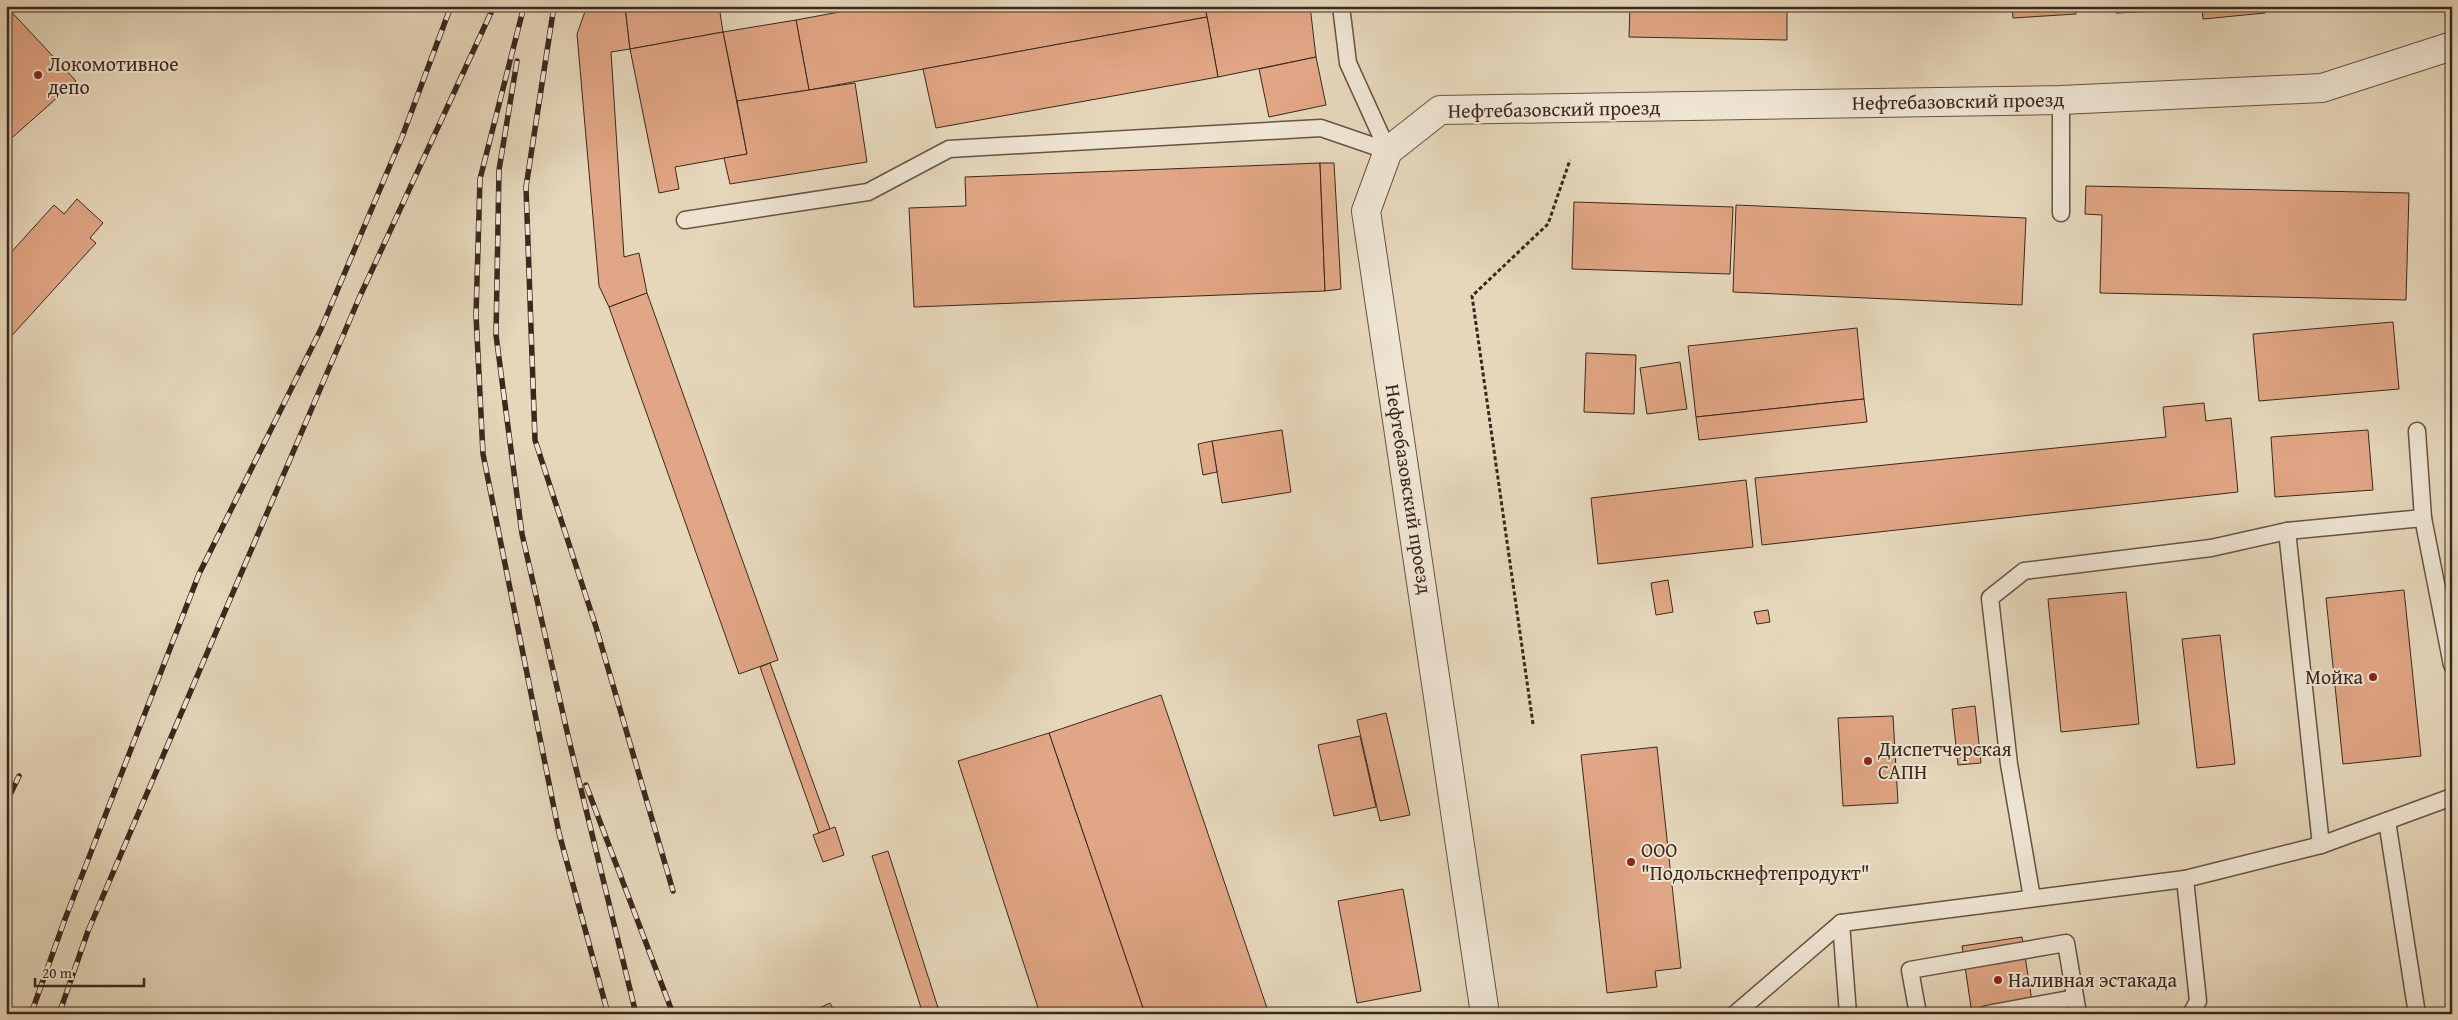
<svg xmlns="http://www.w3.org/2000/svg" width="2458" height="1020" font-family="'Gentium Book Plus',serif">
<rect width="100%" height="100%" fill="#e6d7bb"/>
<filter id="stains"><feTurbulence type="fractalNoise" baseFrequency=".004" numOctaves="4"/><feColorMatrix values="0 0 0 0 .2 0 0 0 0 .09 0 0 0 0 .02 0 0 0 .5 -.17"/></filter>
<radialGradient id="worn" r=".72"><stop offset=".6" stop-color="#630" stop-opacity="0"/><stop offset="1" stop-color="#630" stop-opacity=".3"/></radialGradient>
<!-- building -->
<g fill="#e1a685" stroke="#3b281d">
<path d="M6 6 76 81 6 143Z"/>
<path d="M587 6H625L630 49 611 52 624 257 639 253 647 293 609 307 599 286 577 34Z"/>
<path d="M625 6H719L723 32 630 49Z"/>
<path d="M872 6H1205L1207 17 809 90 796 20Z"/>
<path d="M1205 6H1310L1316 57 1218 77Z"/>
<path d="M1630 6H1787V40L1629 37Z"/>
<path d="M2012 6H2075L2076 14 2013 18Z"/>
<path d="M2116 6H2180V10L2116 13Z"/>
<path d="M2202 6H2265V13L2203 19Z"/>
<path d="M1207 17 1218 77 936 128 923 69Z"/>
<path d="M796 20 809 90 737 101 723 32Z"/>
<path d="M723 32 747 154 675 167 679 189 659 193 630 49Z"/>
<path d="M1316 57 1326 105 1269 117 1259 69Z"/>
<path d="M855 83 867 162 730 184 724 158 747 154 737 101Z"/>
<path d="M1320 163 1325 291 914 307 909 208 966 206 965 177Z"/>
<path d="M1320 163H1334L1341 289 1325 291Z"/>
<path d="M2086 186 2409 193 2406 300 2100 293 2102 215 2085 214Z"/>
<path d="M77 199 103 223 90 238 96 243 6 342V258L54 205 64 214Z"/>
<path d="M1574 202 1733 207 1730 274 1572 269Z"/>
<path d="M1736 205 2026 218 2022 305 1733 292Z"/>
<path d="M647 293 778 660 739 674 609 307Z"/>
<path d="M2393 322 2399 389 2259 401 2253 334Z"/>
<path d="M1857 328 1864 399 1696 417 1688 346Z"/>
<path d="M1586 353 1636 355 1634 414 1584 412Z"/>
<path d="M1680 362 1687 409 1647 414 1640 368Z"/>
<path d="M1864 399 1867 422 1699 440 1696 417Z"/>
<path d="M2204 403 2206 421 2231 418 2238 492 1762 545 1755 478 2166 437 2163 407Z"/>
<path d="M1282 430 1291 492 1222 503 1212 441Z"/>
<path d="M2368 430 2373 490 2275 497 2271 437Z"/>
<path d="M1212 441 1217 472 1203 475 1198 444Z"/>
<path d="M1746 480 1753 547 1598 564 1591 498Z"/>
<path d="M1668 580 1673 612 1656 615 1651 583Z"/>
<path d="M2404 590 2421 756 2343 764 2326 598Z"/>
<path d="M2126 592 2139 724 2061 732 2048 599Z"/>
<path d="M1768 610 1770 622 1757 624 1754 612Z"/>
<path d="M2220 635 2235 764 2197 768 2182 639Z"/>
<path d="M770 663 830 829 819 833 760 667Z"/>
<path d="M1161 695 1269 1014H1145L1049 733Z"/>
<path d="M1975 706 1981 763 1958 765 1952 709Z"/>
<path d="M1386 713 1410 815 1380 821 1357 720Z"/>
<path d="M1893 716 1898 803 1843 806 1838 718Z"/>
<path d="M1049 733 1145 1014H1040L958 761Z"/>
<path d="M1360 736 1376 807 1334 816 1318 745Z"/>
<path d="M1657 747 1681 968 1655 971 1657 987 1607 993 1581 755Z"/>
<path d="M835 827 844 855 823 862 813 835Z"/>
<path d="M888 851 940 1014H923L872 856Z"/>
<path d="M1403 889 1421 991 1357 1003 1338 901Z"/>
<path d="M2022 937 2034 1014H1972L1962 946Z"/>
<path d="M830 1003 836 1014H807Z"/>
</g>
<g fill="none" stroke-linecap="round" stroke-linejoin="round">
<defs>
<g id="service">
<path d="M1341 6 1348 63 1388 151"/>
<path d="M2061 213V100"/>
<path d="M685 220 868 192 949 149 1321 128 1388 151"/>
<path d="M2417 431 2423 518 2452 665"/>
<path d="M2287 531 2321 845"/>
<path d="M2387 821 2417 1014"/>
<path d="M2185 879 2198 1001 2191 1014"/>
<path d="M2032 898 2009 764 1990 598 2024 571 2211 548 2287 531 2423 518"/>
<path d="M1841 923 1848 1014"/>
<path d="M1735 1014 1841 923 2185 879 2321 845 2452 797"/>
<path d="M1918 1014 1910 970 2066 943 2078 1014"/>
<path d="M1987 1014 2075 998"/>
</g>
<path id="minor" d="M1485 1014 1366 211 1388 151 1440 110 2061 100 2322 88 2452 46"/>
</defs>
<!-- service casing -->
<use href="#service" stroke="#665444" stroke-width="19"/>
<!-- minor casing -->
<use href="#minor" stroke="#665444" stroke-width="30"/>
<!-- path -->
<path stroke="#3b281d" stroke-width="3" stroke-dasharray="4 2.5" stroke-linecap="butt" d="M1533 724 1472 296 1548 224 1570 160"/>
<!-- service -->
<use href="#service" stroke="#efe5d3" stroke-width="16"/>
<!-- minor -->
<use href="#minor" stroke="#efe5d3" stroke-width="28"/>
<defs>
<g id="rail">
<path d="M524 6 480 179 476 315 483 454 559 833 608 1014"/>
<path d="M554 6 526 187 535 440 596 627 673 891"/>
<path d="M517 61 499 170 496 335 522 534 569 740 636 1014"/>
<path d="M586 785 673 1014"/>
<path d="M6 803 19 776"/>
<path d="M31 1014 65 919 199 574 321 329 402 137 451 6"/>
<path d="M59 1014 88 931 360 296 494 6"/>
</g>
</defs>
<!-- rail casing -->
<use href="#rail" stroke="#3b281d" stroke-width="5.5"/>
<!-- rail -->
<use href="#rail" stroke="#efe5d3" stroke-width="4" stroke-dasharray="11" stroke-linecap="butt"/>
</g>
<!-- markers -->
<g fill="#8f2418" stroke="#efe5d3" stroke-width="2">
<circle cx="38" cy="75" r="5"/>
<circle cx="2373" cy="677" r="5"/>
<circle cx="1868" cy="761" r="5"/>
<circle cx="1631" cy="862" r="5"/>
<circle cx="1998" cy="980" r="5"/>
</g>
<g text-anchor="middle" stroke-width="4" stroke-linejoin="round" paint-order="stroke">
<!-- poi labels -->
<g font-size="20" fill="#3b281d" stroke="#efe5d3" text-anchor="start">
<text x="48" y="71">Локомотивное<tspan x="48" dy="23">депо</tspan></text>
<text x="2363" y="684" text-anchor="end">Мойка</text>
<text x="1878" y="756">Диспетчерская<tspan x="1878" dy="23">САПН</tspan></text>
<text x="1641" y="857">ООО<tspan x="1641" dy="23">"Подольскнефтепродукт"</tspan></text>
<text x="2008" y="987">Наливная эстакада</text>
</g>
<!-- street labels -->
<g font-size="20" fill="#3b281d" stroke="#efe5d3">
<text transform="translate(1958 101) rotate(-1)" y="7">Нефтебазовский проезд</text>
<text transform="translate(1554 109) rotate(-1)" y="7">Нефтебазовский проезд</text>
<text transform="translate(1409 489) rotate(81)" y="7">Нефтебазовский проезд</text>
</g>
</g>
<!-- margin -->
<rect width="2458" height="1020" fill="none" stroke="#e6d7bb" stroke-width="25"/>
<rect x="8" y="8" width="2443" height="1005" fill="none" stroke="#3b281d" stroke-width="2.5"/>
<rect x="12" y="12" width="2433" height="995" fill="none" stroke="#3b281d"/>
<!-- scale -->
<path d="M35 978v8h109v-8" fill="none" stroke="#3b281d" stroke-width="2.5"/>
<text x="42" y="978" font-size="15" fill="#3b281d" stroke="#efe5d3" stroke-width="4" paint-order="stroke">20 m</text>
<rect width="100%" height="100%" filter="url(#stains)"/>
<rect width="100%" height="100%" fill="url(#worn)"/>
</svg>
